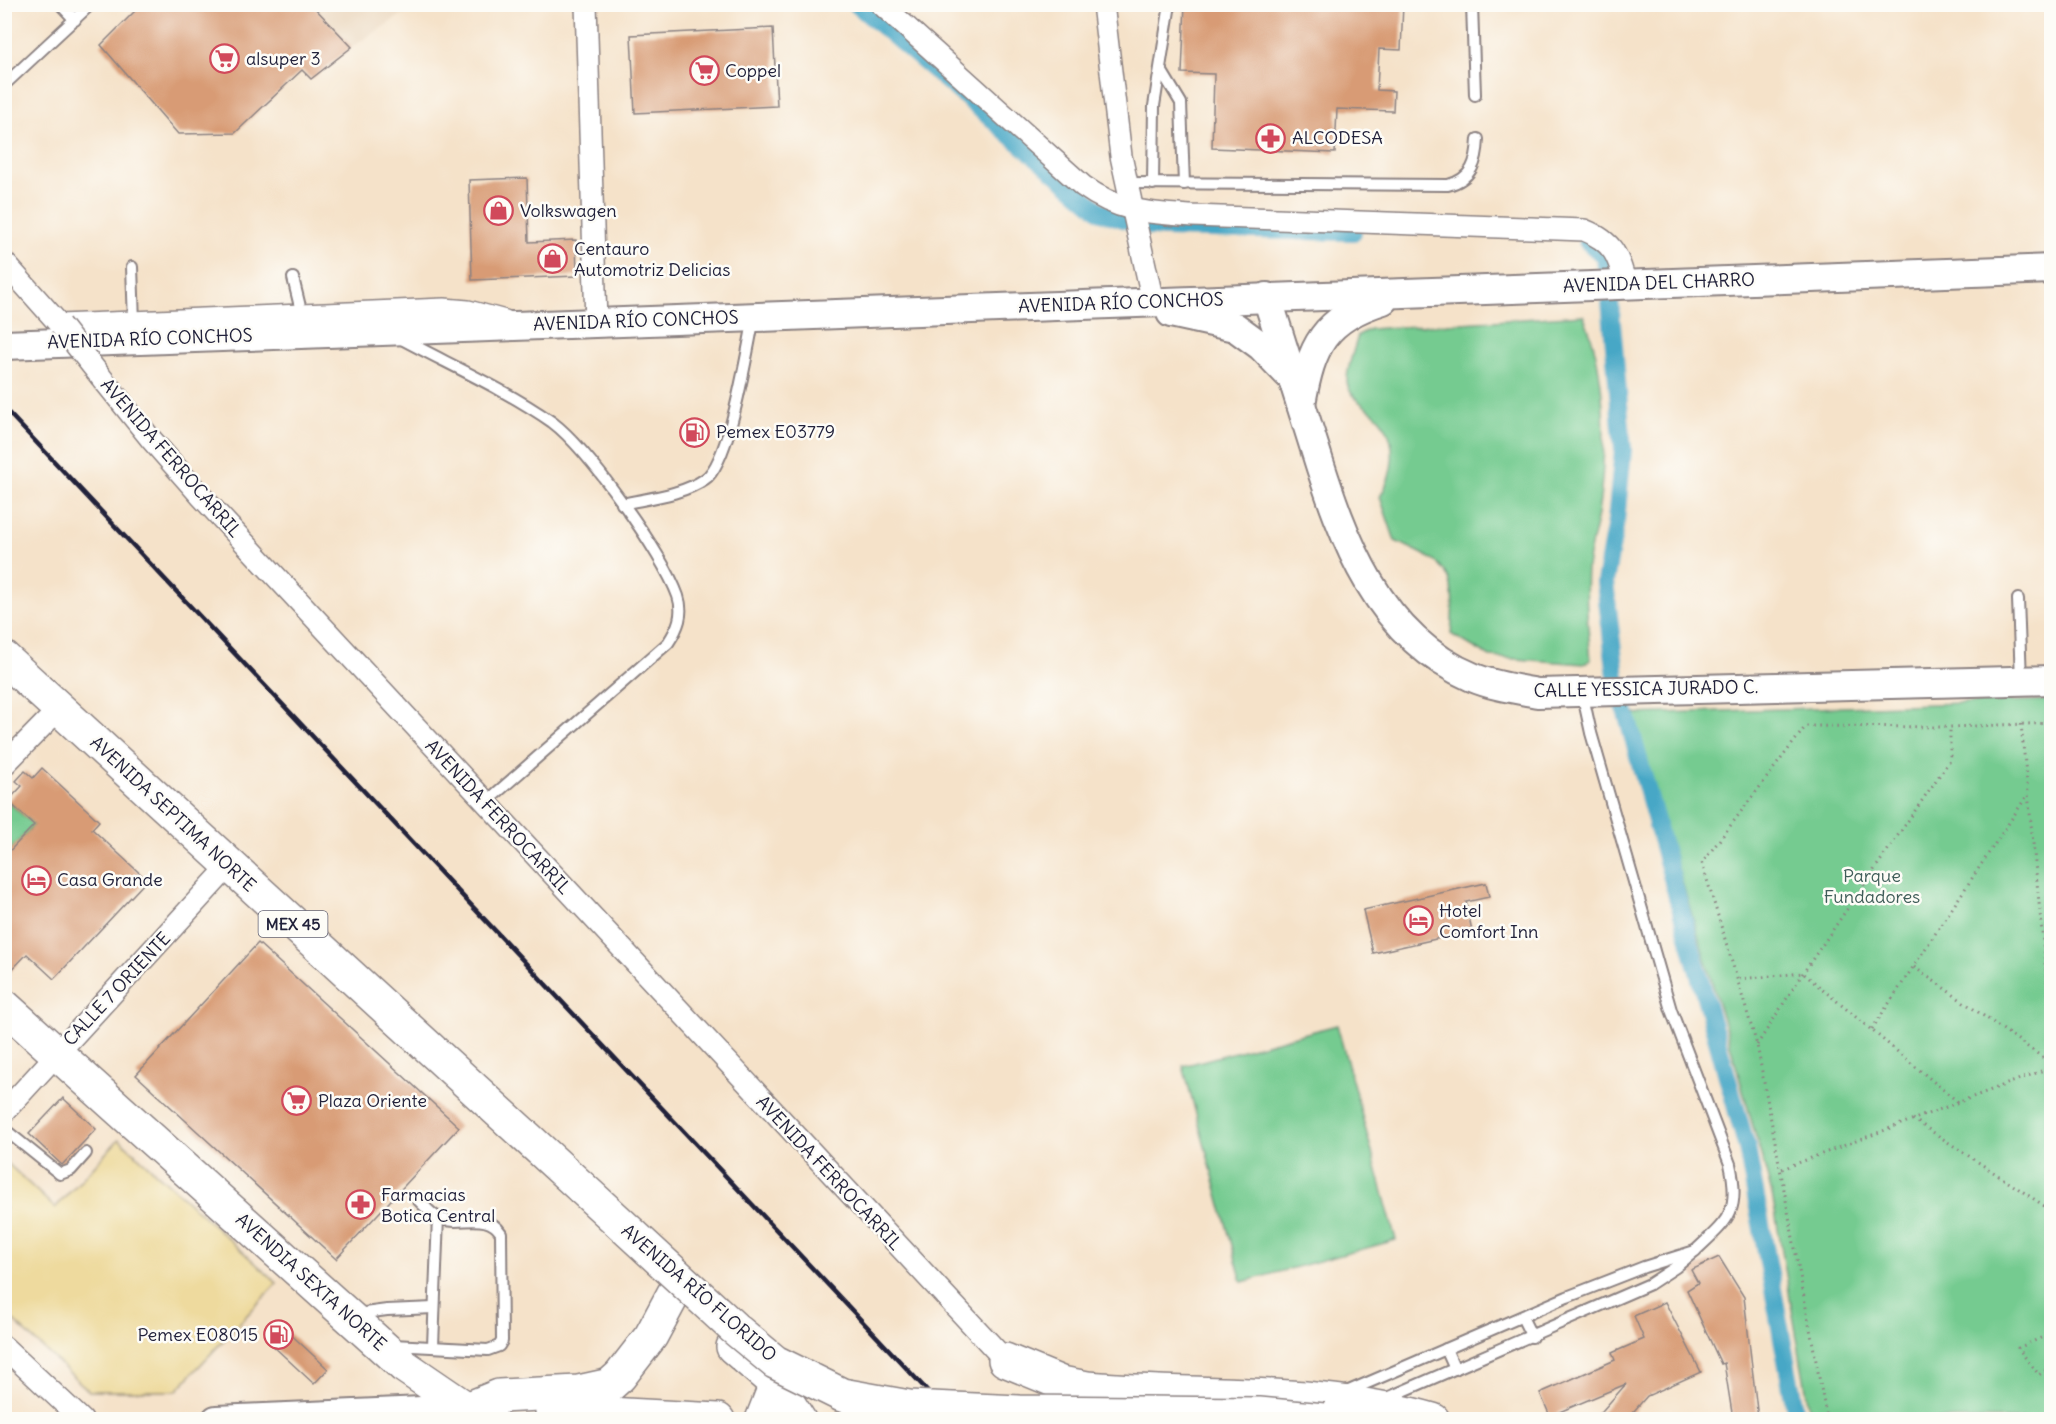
<svg xmlns="http://www.w3.org/2000/svg" width="2056" height="1424" font-family="Delius,sans-serif">
<rect width="100%" height="100%" fill="#fdfcf7"/>
<filter id="ink" filterUnits="userSpaceOnUse"><feTurbulence type="fractalNoise" baseFrequency=".0167" numOctaves="2"/><feDisplacementMap in="SourceGraphic" scale="12" xChannelSelector="R" yChannelSelector="G"/><feConvolveMatrix kernelMatrix="1 2 1 2 8 2 1 2 1" color-interpolation-filters="sRGB"/></filter>
<filter id="wash" filterUnits="userSpaceOnUse"><feTurbulence type="fractalNoise" baseFrequency=".008" numOctaves="4" result="noise"/><feDisplacementMap in="SourceGraphic" scale="24" xChannelSelector="R" yChannelSelector="G"/><feGaussianBlur stdDeviation="1.35" result="paint"/><feColorMatrix in="noise" values="0 0 0 0 0 0 0 0 0 0 0 0 0 0 0 0 0 1.4 0 .05"/><feComposite in="paint" operator="in"/></filter>
<g filter="url(#wash)">
<rect width="100%" height="100%" fill="#f5e2c9"/>
<!-- built -->
<path fill="#e9d3b8" d="M311 5H417L352 47Z"/>
<!-- green -->
<g fill="#74cb90" stroke="#4b7666" stroke-width="1.5">
<path d="M1583 315C1608 370 1607 454 1598 514 1595 532 1589 550 1587 568 1585 599 1588 629 1591 660L1584 664 1490 657 1451 634C1456 572 1452 566 1395 541L1380 497C1394 474 1399 441 1379 418 1369 407 1347 398 1347 380 1347 366 1355 348 1358 335L1370 329Z"/>
<path d="M2051 700V1419H1811L1772 1194 1722 1016 1632 714Z"/>
<path d="M4 798 34 825 4 857Z"/>
<path d="M1337 1025 1396 1240 1242 1282 1183 1066Z"/>
</g>
<!-- sand -->
<path fill="#eeda9e" stroke="#887e6c" stroke-width="1.5" d="M119 1139 277 1283 176 1391H89L5 1313V1161L55 1208Z"/>
<g fill="none" stroke-linecap="round" stroke-linejoin="round">
<!-- canal -->
<g stroke="#47a7c6" stroke-width="18">
<path d="M856 4 1101 212 1145 226 1164 228 1353 232"/>
<path d="M1587 241 1604 256 1607 270"/>
<path d="M1610 300 1623 450 1616 521 1605 582 1616 677 1747 1148 1797 1420"/>
</g>
</g>
<g id="blocks">
<!-- building -->
<g fill="#d89b74">
<path d="M142 4H311L352 47 311 79 302 70 235 133 178 134 101 45Z"/>
<path d="M1185 4H1403L1401 50 1379 49 1377 90 1394 91 1393 111 1337 109 1335 153 1212 148 1214 74 1182 73Z"/>
<path d="M773 28 777 106 635 113 631 35Z"/>
<path d="M527 178 529 242 576 240 577 276 472 280 469 180Z"/>
<path d="M42 768 99 821 92 829 147 880 54 979 27 954 4 978V857L34 825 8 801 22 786 16 781 25 771 33 778Z"/>
<path d="M1486 883 1489 897 1466 902 1472 931 1373 953 1363 910Z"/>
<path d="M258 943 459 1127 336 1259 136 1075Z"/>
<path d="M63 1098 96 1129 62 1165 29 1134Z"/>
<path d="M1719 1257 1744 1297 1758 1419H1733L1724 1363 1721 1364 1687 1290 1698 1283 1691 1270Z"/>
<path d="M1665 1302 1701 1372 1647 1396 1627 1419H1595L1626 1384 1550 1416 1540 1393 1615 1360 1612 1353 1644 1339 1634 1316Z"/>
<path d="M285 1329 328 1369 314 1384 271 1344Z"/>
</g>
</g>
</g>
<g filter="url(#ink)">
<use href="#blocks" fill-opacity="0" stroke="#8c8282" stroke-width="1.5"/>
<g fill="none" stroke-linecap="round" stroke-linejoin="round">
<defs>
<g id="lane">
<path d="M60 4 75 20"/>
<path d="M1472 4 1475 95"/>
<path d="M1161 70 1181 103 1184 184"/>
<path d="M4 85 91 4"/>
<path d="M1126 183 1448 185C1472 179 1477 162 1478 139"/>
<path d="M1153 184 1154 106 1170 4"/>
<path d="M132 267 134 322"/>
<path d="M293 278 302 315"/>
<path d="M400 338C450 365 505 389 552 422 588 449 663 554 678 596 684 614 678 628 668 643L485 803"/>
<path d="M622 504C649 498 682 495 705 479 730 462 747 350 754 318"/>
<path d="M2018 599 2021 680"/>
<path d="M1582 692 1591 733 1671 1010 1730 1164C1741 1212 1728 1220 1695 1251"/>
<path d="M4 1129 60 1174 71 1170 86 1153"/>
<path d="M357 1314 387 1310 434 1308"/>
<path d="M1522 1317 1532 1337"/>
<path d="M393 1345 488 1350 499 1346 502 1341 501 1233C487 1210 459 1227 439 1218 430 1214 424 1205 417 1199"/>
<path d="M433 1346 438 1217"/>
<path d="M1446 1349 1455 1369"/>
<path d="M1344 1393 1567 1297 1644 1267 1695 1251 1676 1267 1650 1284 1385 1399"/>
</g>
<g id="street">
<path d="M586 4 596 322"/>
<path d="M881 4 1083 186C1119 212 1149 213 1192 216L1584 230C1614 242 1618 256 1626 285"/>
<path d="M1103 4 1121 156 1153 302"/>
<path d="M4 262 60 325 444 309 468 311 505 321"/>
<path d="M101 377 150 438 201 496 1005 1360"/>
<path d="M4 765 59 709"/>
<path d="M4 1112 229 866"/>
<path d="M4 1347 82 1420"/>
</g>
<g id="secondary">
<path d="M1267 297C1283 348 1299 399 1315 449 1343 539 1378 637 1472 677 1493 686 1516 689 1538 693L2052 680"/>
<path d="M1171 313 1235 327 1261 346 1288 374"/>
<path d="M4 345 2052 269"/>
<path d="M1301 404C1311 346 1324 318 1383 300"/>
<path d="M216 1420 467 1409"/>
</g>
<g id="primary">
<path d="M4 658 582 1188"/>
<path d="M4 1006 404 1366 467 1409 491 1420"/>
<path d="M733 1347 776 1384 799 1420"/>
<path d="M1005 1360 1061 1383 1087 1388C1203 1398 1319 1387 1433 1420"/>
<path d="M467 1409 499 1396 578 1392 610 1385 620 1376 651 1336 674 1293"/>
<path d="M552 1411 718 1420"/>
<path d="M762 1420 776 1384"/>
</g>
</defs>
<!-- lane casing -->
<use href="#lane" stroke="#8c8282" stroke-width="14"/>
<!-- street casing -->
<use href="#street" stroke="#8c8282" stroke-width="24"/>
<!-- secondary casing -->
<use href="#secondary" stroke="#8c8282" stroke-width="32"/>
<!-- primary casing -->
<use href="#primary" stroke="#8c8282" stroke-width="36"/>
<!-- path -->
<g stroke="#8c8282" stroke-width="3" stroke-dasharray="1.5 4.5" stroke-linecap="butt">
<path d="M2021 724 2052 1031"/>
<path d="M1914 967 2052 1064"/>
<path d="M1739 979 1803 973 1958 1102"/>
<path d="M1872 1029 2028 794"/>
<path d="M1757 1045 1803 973 1950 760V727"/>
<path d="M1913 1119 2052 1211"/>
<path d="M1782 1169 2052 1067"/>
<path d="M2052 1333 2018 1348 2039 1375 2052 1366"/>
<path d="M1827 1420 1757 1045 1702 863 1806 726 1950 727 2052 723"/>
</g>
<!-- lane -->
<use href="#lane" stroke="#fff" stroke-width="10"/>
<!-- street -->
<use href="#street" stroke="#fff" stroke-width="21"/>
<!-- secondary -->
<use href="#secondary" stroke="#fff" stroke-width="28"/>
<!-- primary -->
<use href="#primary" stroke="#fff" stroke-width="33"/>
<!-- rail -->
<path stroke="#22223b" stroke-width="4.5" d="M4 408 955 1420"/>
<defs>
<path id="street-bridge" d="M60 325 101 377"/>
<path id="primary-bridge" d="M582 1188 734 1328 775 1362 842 1395 909 1407 1019 1412 1259 1414 1324 1420"/>
</defs>
<!-- street-bridge casing -->
<use href="#street-bridge" stroke="#8c8282" stroke-width="24" stroke-linecap="butt"/>
<!-- primary-bridge casing -->
<use href="#primary-bridge" stroke="#8c8282" stroke-width="36" stroke-linecap="butt"/>
<!-- street-bridge -->
<use href="#street-bridge" stroke="#fff" stroke-width="21"/>
<!-- primary-bridge -->
<use href="#primary-bridge" stroke="#fff" stroke-width="33"/>
</g>
</g>
<!-- icons -->
<defs>
<symbol id="supermarket-ring" viewBox="-11 -11 22 22"><circle r="9.5" fill="#fdfcf7" stroke="#d1495b" stroke-width="1.5"/><path d="M-6-5.5h2.5l.6 2H6L4.5 2H-2.5L-4.4-4H-6ZM-1.5 3.2a1.3 1.3 0 1 0 .1 0ZM3 3.2a1.3 1.3 0 1 0 .1 0Z" fill="#d1495b"/></symbol>
<symbol id="pharmacy-ring" viewBox="-11 -11 22 22"><circle r="9.5" fill="#fdfcf7" stroke="#d1495b" stroke-width="1.5"/><path d="M-2-6h4v4h4v4h-4v4h-4v-4h-4v-4h4Z" fill="#d1495b"/></symbol>
<symbol id="shop-ring" viewBox="-11 -11 22 22"><circle r="9.5" fill="#fdfcf7" stroke="#d1495b" stroke-width="1.5"/><path d="M-5-2.5h2.3a2.7 3.5 0 0 1 5.4 0H5L5.5 6h-11ZM-1.5-2.5h3a1.5 2.3 0 0 0-3 0Z" fill="#d1495b"/></symbol>
<symbol id="fuel-ring" viewBox="-11 -11 22 22"><circle r="9.5" fill="#fdfcf7" stroke="#d1495b" stroke-width="1.5"/><path d="M-5.5-6h7V0h2V4h1.3V-2.5L3-4.5l.8-.8L6-3V5H2.5V1h-1V6h-7ZM-4.2-4.7v3.2H.2V-4.7Z" fill="#d1495b"/></symbol>
<symbol id="hotel-ring" viewBox="-11 -11 22 22"><circle r="9.5" fill="#fdfcf7" stroke="#d1495b" stroke-width="1.5"/><path d="M-6-4.5h1.5V1H6V5H4.5V3h-9V5H-6ZM-4 0a1.8 1.8 0 1 1 3.6 0ZM.5 0V-2.5h3Q6-2.5 6 0Z" fill="#d1495b"/></symbol>
</defs>
<g fill-rule="evenodd">
<use href="#supermarket-ring" x="208" y="42" width="33" height="33"/>
<use href="#supermarket-ring" x="688" y="54" width="33" height="33"/>
<use href="#pharmacy-ring" x="1254" y="122" width="33" height="33"/>
<use href="#shop-ring" x="482" y="194" width="33" height="33"/>
<use href="#shop-ring" x="536" y="242" width="33" height="33"/>
<use href="#fuel-ring" x="678" y="416" width="33" height="33"/>
<use href="#hotel-ring" x="20" y="864" width="33" height="33"/>
<use href="#hotel-ring" x="1402" y="904" width="33" height="33"/>
<use href="#supermarket-ring" x="280" y="1084" width="33" height="33"/>
<use href="#pharmacy-ring" x="344" y="1188" width="33" height="33"/>
<use href="#fuel-ring" x="262" y="1318" width="33" height="33"/>
</g>
<g text-anchor="middle" stroke-width="5" stroke-linejoin="round" paint-order="stroke">
<!-- shield labels -->
<rect fill="#fdfcf7" stroke="#646373" stroke-width="1.5" x="258.5" y="911" width="69" height="26" rx="4.5"/>
<g font-size="16" font-weight="bold" fill="#22223b">
<text x="293" y="930">MEX 45</text>
</g>
<!-- poi labels -->
<g font-size="18" fill="#22223b" stroke="#fdfcf7" text-anchor="start">
<text x="246" y="65">alsuper 3</text>
<text x="725" y="77">Coppel</text>
<text x="1292" y="144">ALCODESA</text>
<text x="520" y="217">Volkswagen</text>
<text x="574" y="255">Centauro<tspan x="574" dy="21">Automotriz Delicias</tspan></text>
<text x="716" y="438">Pemex E03779</text>
<text x="57" y="886">Casa Grande</text>
<text x="1439" y="917">Hotel<tspan x="1439" dy="21">Comfort Inn</tspan></text>
<text x="318" y="1107">Plaza Oriente</text>
<text x="381" y="1201">Farmacias<tspan x="381" dy="21">Botica Central</tspan></text>
<text x="258" y="1341" text-anchor="end">Pemex E08015</text>
</g>
<!-- street labels -->
<g font-size="18" fill="#22223b" stroke="#fdfcf7">
<text transform="translate(1659 283) rotate(-2)" y="6">AVENIDA DEL CHARRO</text>
<text transform="translate(1121 303) rotate(-2)" y="6">AVENIDA RÍO CONCHOS</text>
<text transform="translate(636 321) rotate(-2)" y="6">AVENIDA RÍO CONCHOS</text>
<text transform="translate(150 339) rotate(-2)" y="6">AVENIDA RÍO CONCHOS</text>
<text transform="translate(171 458) rotate(49)" y="6">AVENIDA FERROCARRIL</text>
<text transform="translate(1646 689) rotate(-1)" y="6">CALLE YESSICA JURADO C.</text>
<text transform="translate(173 814) rotate(43)" y="6">AVENIDA SEPTIMA NORTE</text>
<text transform="translate(498 817) rotate(47)" y="6">AVENIDA FERROCARRIL</text>
<text transform="translate(117 989) rotate(-47)" y="6">CALLE 7 ORIENTE</text>
<text transform="translate(829 1173) rotate(47)" y="6">AVENIDA FERROCARRIL</text>
<text transform="translate(311 1282) rotate(42)" y="6">AVENDIA SEXTA NORTE</text>
<text transform="translate(699 1293) rotate(41)" y="6">AVENIDA RÍO FLORIDO</text>
</g>
<!-- park labels -->
<g font-size="18" fill="#3f5d59" stroke="#fdfcf7">
<text x="1872" y="882">Parque<tspan x="1872" dy="21">Fundadores</tspan></text>
</g>
</g>
<!-- margin -->
<rect width="2056" height="1424" fill="none" stroke="#fdfcf7" stroke-width="24"/>
</svg>
